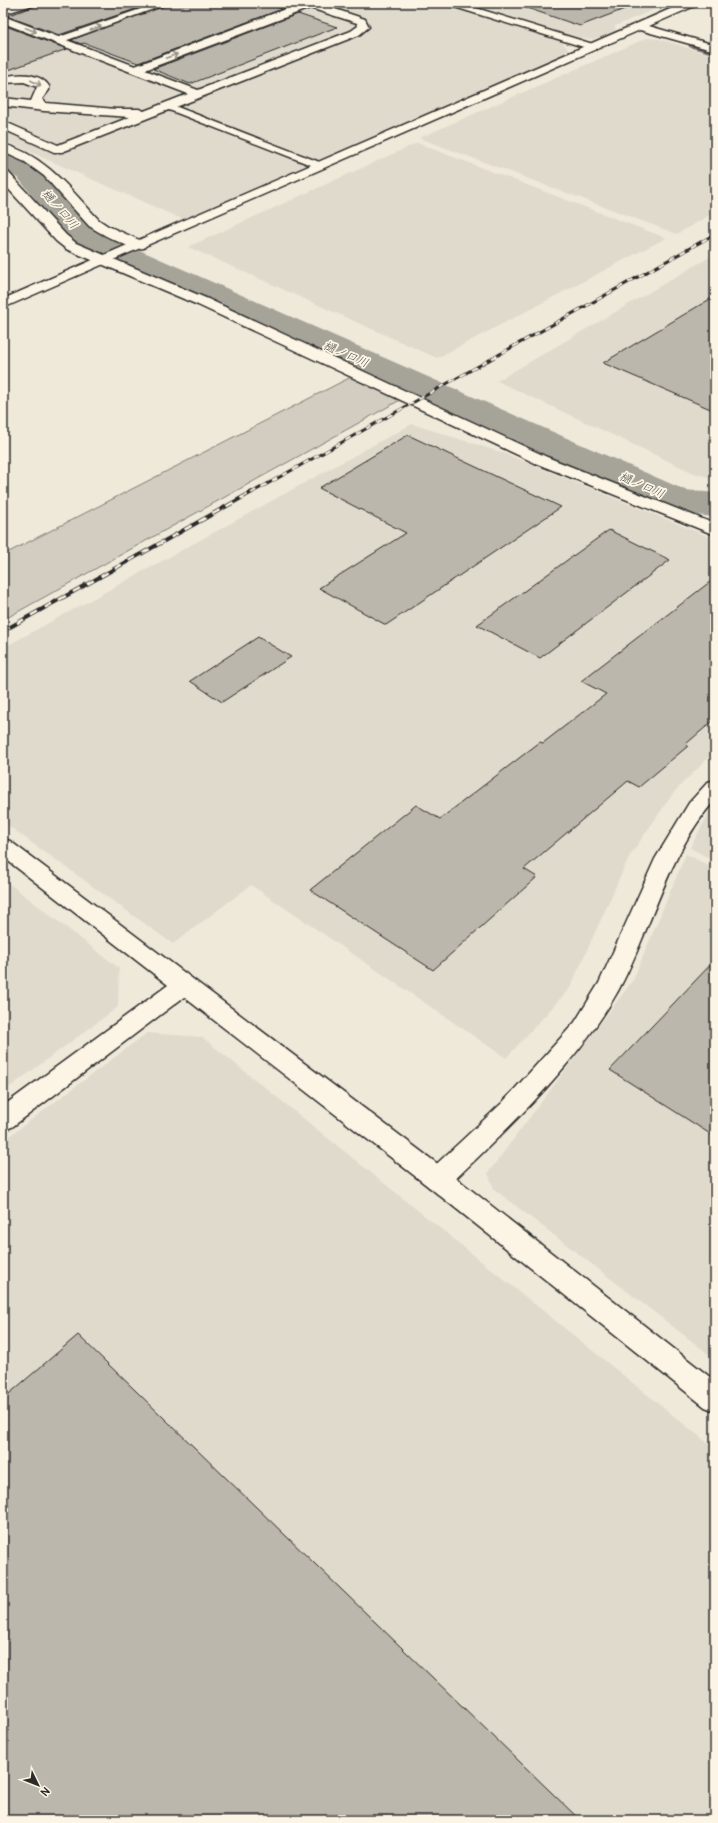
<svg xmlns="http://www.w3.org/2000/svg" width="718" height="1823" font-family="Pangolin,'Klee One',sans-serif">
<rect width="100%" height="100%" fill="#efe9da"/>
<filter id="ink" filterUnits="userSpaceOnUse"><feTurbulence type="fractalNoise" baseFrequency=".025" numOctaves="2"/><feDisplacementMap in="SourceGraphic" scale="8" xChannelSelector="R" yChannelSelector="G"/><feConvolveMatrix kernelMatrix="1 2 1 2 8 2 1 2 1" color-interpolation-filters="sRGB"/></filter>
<g filter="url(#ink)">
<!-- built -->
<g fill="#e0dacc">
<path d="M3 3H669L615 26 616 32 607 36 593 39 573 38 562 42 568 49 563 55 184 220 3 140Z"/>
<path d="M647 38 659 39 715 56V212L677 234 419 138Z"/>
<path d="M417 143 666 238 437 358 188 247Z"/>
<path d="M715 254V479L694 473 497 381Z"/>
<path d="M412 424 506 454 715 539V751L674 792 629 857 570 988 506 1058 251 885 173 944 3 822V648Z"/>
<path d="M715 806V861L690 848 710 811Z"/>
<path d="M686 854 715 869V1359L494 1189 488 1173 633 980Z"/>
<path d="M3 879 119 968 118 1007 3 1092Z"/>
<path d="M147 1033 202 1037 715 1449V1820H3V1141Z"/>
</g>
<!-- green -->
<path fill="#d2cdc0" stroke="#7e7c76" d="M353 376 402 399 3 620V555Z"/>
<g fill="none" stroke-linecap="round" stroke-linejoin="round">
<!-- stream -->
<path stroke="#75736d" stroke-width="5" d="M691 45 715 52"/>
<!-- river -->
<path fill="#a6a399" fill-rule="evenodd" d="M3 151 13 154 38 166 85 220 103 234 685 490 715 493V517L677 513 663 509 81 248 63 234 18 178 3 171Z"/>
</g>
<!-- building -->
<g fill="#bcb7ac" stroke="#2b2b2b">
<path d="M45 3H153L59 35 6 16Z"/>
<path d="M171 3H265L282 9 138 63 84 43 81 44 71 40Z"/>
<path d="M524 3H635V5L580 26 524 7Z"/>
<path d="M298 14 337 27 190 84 153 69Z"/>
<path d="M3 25 67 49 3 72Z"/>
<path d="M715 296V411L603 363Z"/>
<path d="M408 435 561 507 386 625 319 588 406 533 319 488Z"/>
<path d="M609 530 670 560 540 658 477 625Z"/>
<path d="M715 578V719L686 744 688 746 639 787 628 781 524 869 537 877 433 970 310 890 416 805 440 819 540 742 543 743 606 694 581 681Z"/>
<path d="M258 637 291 657 222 702 190 681Z"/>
<path d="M715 960V1137L610 1070Z"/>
<path d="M78 1335 580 1820H3V1399Z"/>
</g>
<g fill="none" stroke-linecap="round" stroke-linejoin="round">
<defs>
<g id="lane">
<path d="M158 3H170L62 42 59 43 55 40 56 38Z"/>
<path d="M447 3H460L596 45 597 47 596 49H590L448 5Z"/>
<path d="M167 103 322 163 324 165 322 167H316L164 108 162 106 164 104Z"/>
</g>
<g id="street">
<path d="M18 3H34L33 5 3 14V8Z"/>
<path d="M301 3H317L365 19 369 27 359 35 62 152H54L3 129V121L58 145 130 117 44 111 3 106V98L31 101 37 87 24 82 3 83V77C18 73 39 72 49 86V90L42 99 46 103 116 109H139L144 111 188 94 3 23V16L135 66ZM310 8 357 23 358 26 351 31 198 90 145 70Z"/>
<path d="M3 144C45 155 71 190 99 220L108 226 144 242 146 245 144 248C131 251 100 233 89 226L44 176 25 162 3 152Z"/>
<path d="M3 171 8 172 66 235 76 243 208 299 547 457 715 524V535L535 463 198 305 66 249 56 241 3 183Z"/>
<path d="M715 780V800C667 854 652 929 618 991 575 1067 509 1127 447 1187L438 1190 429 1187 425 1179 429 1171 502 1103 575 1022 599 983 655 859 689 803 708 782Z"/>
</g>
<g id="secondary">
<path d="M684 3H698L697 5 649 26 715 45V51L640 30 3 308V299Z"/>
<path d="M3 839 10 841 447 1171 715 1381V1411L705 1407 429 1187 184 997 12 1127 3 1130V1106L168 985 3 857Z"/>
</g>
</defs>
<!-- lane casing -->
<use href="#lane" stroke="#2b2b2b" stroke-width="3"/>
<!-- street casing -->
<use href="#street" stroke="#2b2b2b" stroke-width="3"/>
<!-- secondary casing -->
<use href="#secondary" stroke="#2b2b2b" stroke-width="3"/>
<!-- lane -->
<use href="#lane" fill="#fcf5e5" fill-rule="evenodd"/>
<!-- street -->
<use href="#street" fill="#fcf5e5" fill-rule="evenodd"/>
<!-- secondary -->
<use href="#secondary" fill="#fcf5e5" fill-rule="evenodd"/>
<defs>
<path id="rail-far1" d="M251 493 715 234"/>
<path id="rail" d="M3 631 252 492"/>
</defs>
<!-- rail-far1 casing -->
<use href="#rail-far1" stroke="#2b2b2b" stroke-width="3"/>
<!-- rail casing -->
<use href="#rail" stroke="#2b2b2b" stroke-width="4"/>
<!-- rail-far1 -->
<use href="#rail-far1" stroke="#fcf5e5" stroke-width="2" stroke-dasharray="6" stroke-linecap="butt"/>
<!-- rail -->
<use href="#rail" stroke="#fcf5e5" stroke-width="2.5" stroke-dasharray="8" stroke-linecap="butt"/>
</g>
<!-- one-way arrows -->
<defs><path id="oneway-shaft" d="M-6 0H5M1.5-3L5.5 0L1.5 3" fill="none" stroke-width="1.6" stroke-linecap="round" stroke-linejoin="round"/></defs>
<g stroke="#949088">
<use href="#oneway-shaft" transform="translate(96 28) rotate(-19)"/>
<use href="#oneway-shaft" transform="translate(31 30) rotate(21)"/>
<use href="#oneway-shaft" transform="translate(172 56) rotate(-20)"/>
<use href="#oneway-shaft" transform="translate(36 83) rotate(27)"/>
</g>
</g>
<g text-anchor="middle" stroke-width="3.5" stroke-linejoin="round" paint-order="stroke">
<!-- far-water labels -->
<g font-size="12" font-style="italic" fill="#565552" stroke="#fcf5e5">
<text transform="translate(60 209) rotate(49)" y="4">樋ノ口川</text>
<text transform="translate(346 354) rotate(24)" y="4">樋ノ口川</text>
<text transform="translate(642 485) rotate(24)" y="4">樋ノ口川</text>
</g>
</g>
<!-- margin -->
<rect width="718" height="1823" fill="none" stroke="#fcf5e5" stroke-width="16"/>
<rect x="8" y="8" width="702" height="1807" fill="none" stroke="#2b2b2b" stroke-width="1.5" filter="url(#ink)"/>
<!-- north arrow -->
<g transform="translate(38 1785) rotate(133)" stroke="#fcf5e5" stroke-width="3" paint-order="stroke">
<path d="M0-3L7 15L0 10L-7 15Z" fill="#2b2b2b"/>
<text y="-6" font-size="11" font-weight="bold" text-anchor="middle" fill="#2b2b2b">N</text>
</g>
</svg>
